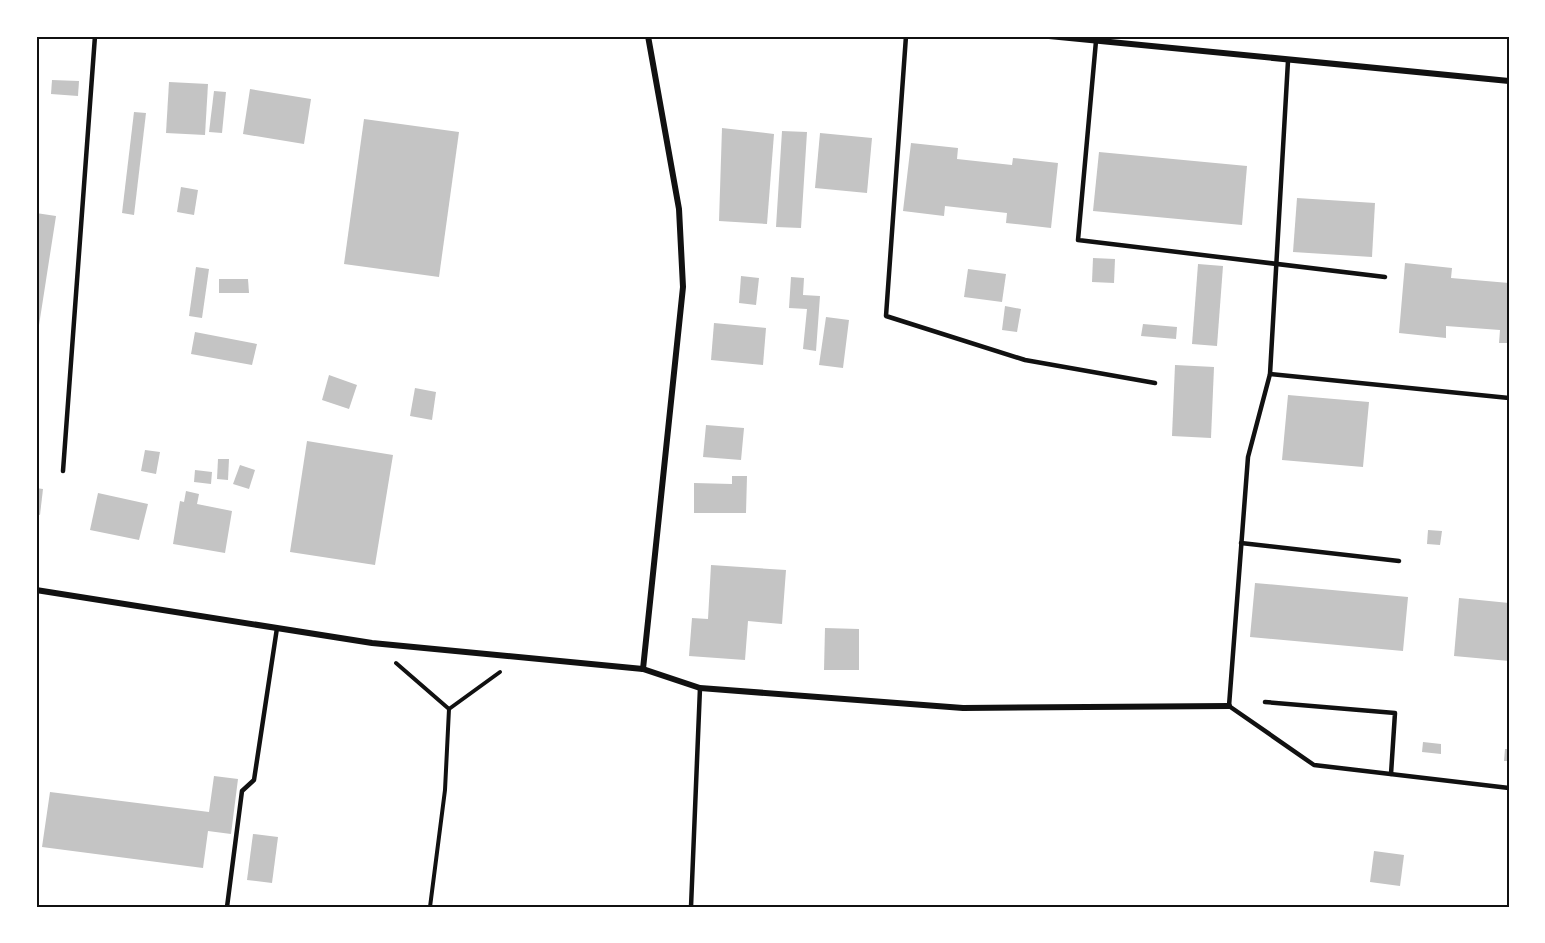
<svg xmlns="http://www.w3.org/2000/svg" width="1545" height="943" font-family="Arial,sans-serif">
<rect width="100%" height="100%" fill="#fff"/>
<!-- building -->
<g fill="#c4c4c4">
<path d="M52 80 79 81 78 96 51 94Z"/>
<path d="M169 82 208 84 205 135 166 133Z"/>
<path d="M250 89 311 99 304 144 243 134Z"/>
<path d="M214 91 226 92 222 133 209 132Z"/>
<path d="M134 112 146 113 134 215 122 213Z"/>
<path d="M364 119 459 132 439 277 344 264Z"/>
<path d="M722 128 774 134 767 224 719 221Z"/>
<path d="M782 131 807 132 801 228 776 227Z"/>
<path d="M820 133 872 138 867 193 815 188Z"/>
<path d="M911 143 958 148 957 159 1012 165 1013 158 1058 163 1051 228 1006 223 1007 213 945 206 944 216 903 211Z"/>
<path d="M1099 152 1247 166 1242 225 1093 211Z"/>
<path d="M181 187 198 190 194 215 177 212Z"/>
<path d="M1297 198 1375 203 1372 257 1293 252Z"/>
<path d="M36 213 56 216 37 338H36Z"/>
<path d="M1093 258 1115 259 1114 283 1092 282Z"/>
<path d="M1405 263 1452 268 1451 278 1509 283V343H1499L1500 330 1446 326V338L1399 333Z"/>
<path d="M1198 264 1223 266 1217 346 1192 344Z"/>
<path d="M196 267 209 269 202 318 189 316Z"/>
<path d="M968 269 1006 274 1002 302 964 297Z"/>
<path d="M741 276 759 278 756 305 739 303Z"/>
<path d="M791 277 804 278 803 295 820 296 816 351 803 349 807 309 789 308Z"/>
<path d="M219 279H248L249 293H219Z"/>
<path d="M1005 306 1021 309 1017 332 1002 330Z"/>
<path d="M826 317 849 320 843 368 819 365Z"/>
<path d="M714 323 766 328 763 365 711 360Z"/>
<path d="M1143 324 1177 327 1176 339 1141 336Z"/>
<path d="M195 332 257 344 252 365 191 354Z"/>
<path d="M1175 365 1214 367 1211 438 1172 436Z"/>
<path d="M329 375 357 385 349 409 322 400Z"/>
<path d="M415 388 436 392 432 420 410 416Z"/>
<path d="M1288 395 1369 402 1363 467 1282 460Z"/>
<path d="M706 425 744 428 741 460 703 457Z"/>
<path d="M307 441 393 455 375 565 290 552Z"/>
<path d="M145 450 160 452 156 474 141 471Z"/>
<path d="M218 459H229L228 480 217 479Z"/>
<path d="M240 465 255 470 249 489 233 484Z"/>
<path d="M195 470 212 472 211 484 194 482Z"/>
<path d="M732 476H747L746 513H694V483L732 484Z"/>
<path d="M36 488 43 489 40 515 36 514Z"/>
<path d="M186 491 199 494 197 504 232 511 225 553 173 544 180 501 184 502Z"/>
<path d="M98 493 148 504 139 540 90 530Z"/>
<path d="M1428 530 1442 531 1440 545 1427 544Z"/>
<path d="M711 565 786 570 782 624 748 621 745 660 689 656 692 618 708 619Z"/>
<path d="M1255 583 1408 597 1403 651 1250 637Z"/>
<path d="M1459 598 1509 603V661L1454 656Z"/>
<path d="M825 628 859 629V670H824Z"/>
<path d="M1423 742 1441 744V754L1422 752Z"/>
<path d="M1505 749H1509V761H1504Z"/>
<path d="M214 776 238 779 231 834 208 831 203 868 42 847 50 792 209 812Z"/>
<path d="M253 834 278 837 272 883 247 880Z"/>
<path d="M1374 851 1404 855 1400 886 1370 882Z"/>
</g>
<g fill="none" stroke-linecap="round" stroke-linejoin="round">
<!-- path -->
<g stroke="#111" stroke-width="4">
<path d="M396 663 449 709 445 790 430 907"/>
<path d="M449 709 500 672"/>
</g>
<!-- service -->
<g stroke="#111" stroke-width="4.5">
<path d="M906 36 886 316 1025 360 1155 383"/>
<path d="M1096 41 1078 240 1385 277"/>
<path d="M1288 61 1270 374 1248 457 1229 706 1314 765 1509 788"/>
<path d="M1270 374 1509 398"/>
<path d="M63 471 95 36"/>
<path d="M1241 543 1399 561"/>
<path d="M1265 702 1395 713 1391 774"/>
<path d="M227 907 242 791 254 780 277 628"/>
<path d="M691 907 700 688"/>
</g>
<!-- minor -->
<g stroke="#111" stroke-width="6">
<path d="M1049 36 1509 81"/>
<path d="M36 590 372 643 643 669 700 688 963 708 1229 706"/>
<path d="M643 669 683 287 679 209 648 36"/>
</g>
</g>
<!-- border -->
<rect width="1545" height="943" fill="none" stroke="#ffffff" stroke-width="75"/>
<rect x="38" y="38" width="1470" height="868" fill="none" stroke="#111" stroke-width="2"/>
</svg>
